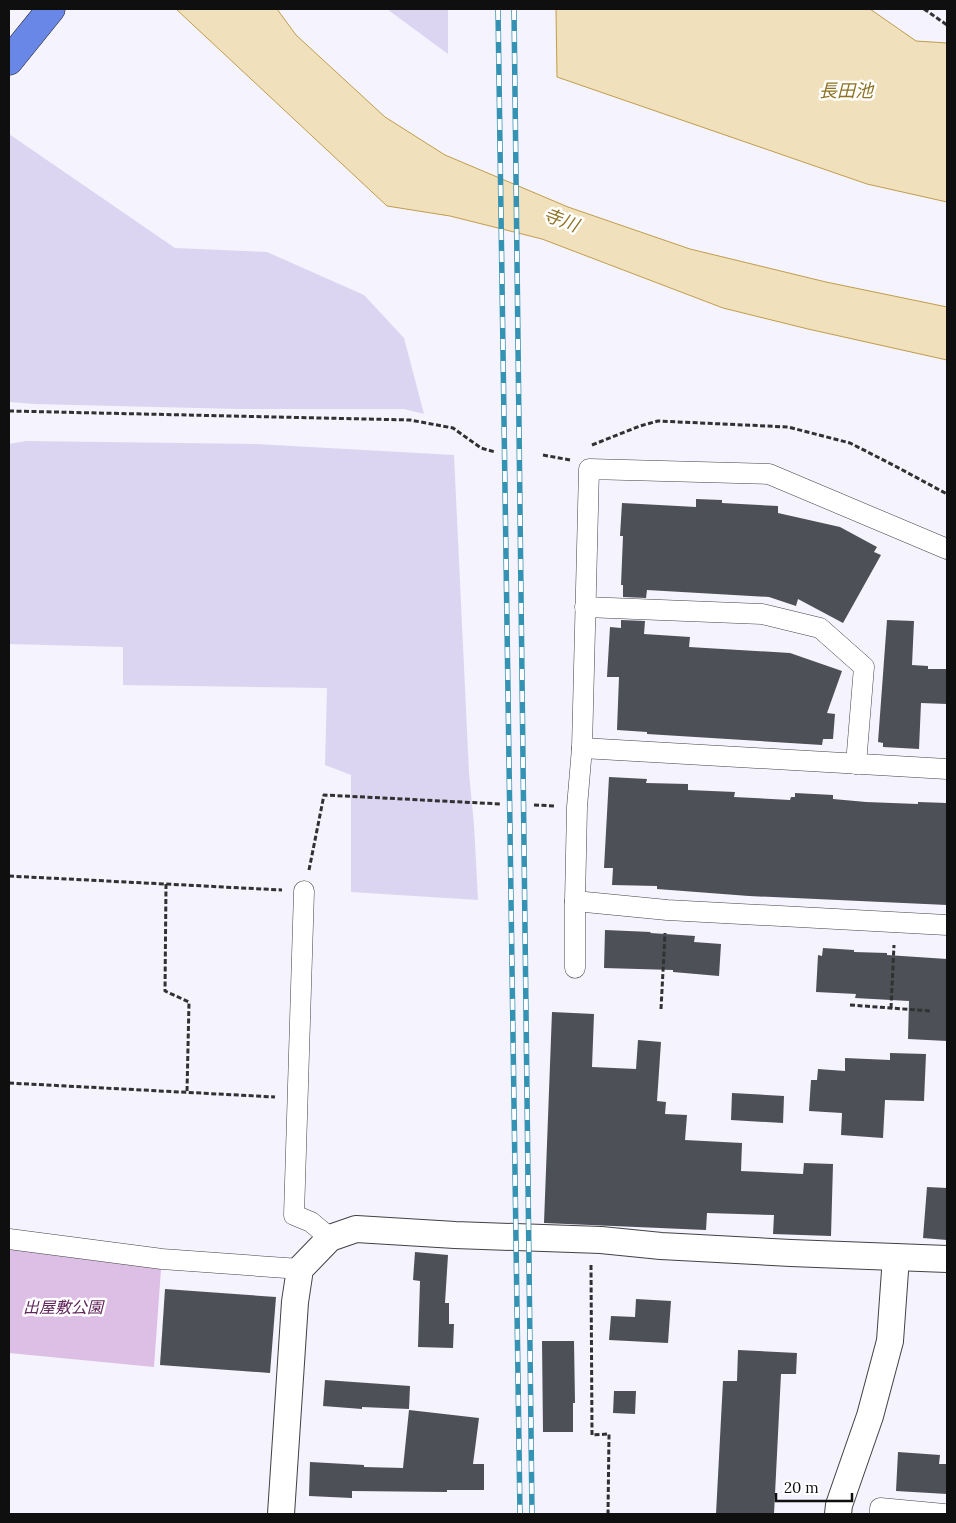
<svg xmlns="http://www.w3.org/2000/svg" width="956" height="1523" font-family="Lora,'Noto Sans JP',serif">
<rect width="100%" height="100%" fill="#f4f3fe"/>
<!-- farmland -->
<g fill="#dbd5f2">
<path d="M387 9H448V54Z"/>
<path d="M9 134 175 248 267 252 364 295 404 338 424 414 404 409H239L35 404 9 402Z"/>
<path d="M26 441 256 444 454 455 469 773 474 825 478 900 351 892V775L325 765 327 688 123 685V647L9 644V444Z"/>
</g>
<!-- green -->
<path fill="#ddbfe6" d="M9 1249 161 1269 154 1367 9 1353Z"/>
<!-- water -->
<g fill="#f0e0bc" stroke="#c09d4a">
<path d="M176 9H277L296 35 385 117 445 155 568 207 690 249 826 282 947 307V360L808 329 723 308 542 239 450 216 387 206Z"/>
<path d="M556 9H870L916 41 947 43V202L867 184 557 77Z"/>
</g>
<!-- building -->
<g fill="#4d5057">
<path d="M696 499 722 500V503L778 506V513L840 527 877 547 874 552 881 555 843 623 798 599 796 606 769 597 647 590 646 598 623 597V585H621L623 536H620L622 503 696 507Z"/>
<path d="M621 620 645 621 644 634 690 637 689 647 790 653 842 671 827 713 835 714 833 739H823L822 745 647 734V732L617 730 619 677H607L610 627 621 628Z"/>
<path d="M887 620 914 621 912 665 928 666V669H947V704L921 703 919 749 883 747V743L878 742Z"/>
<path d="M609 777 647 779 646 783 688 784V790L735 792 734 797 790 800 791 797H795V793L833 795V799L866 802 918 804V802L947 803V905L749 896 657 889V886L612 885 613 868H604Z"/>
<path d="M605 930 651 932 650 933 695 936 694 942 721 944 719 976 673 972V970L604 968Z"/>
<path d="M823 948 854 950V952L887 953V955L947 959V1041L908 1039 909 1001 855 998 856 994 816 992 818 955 822 956Z"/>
<path d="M552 1012 594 1014 592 1067 636 1069 638 1040 661 1042 657 1101 666 1102 665 1114 687 1115 685 1140 742 1143 741 1171 803 1174 804 1163 833 1164 831 1236 773 1234 774 1215 707 1213 706 1230 544 1223Z"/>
<path d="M890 1053 926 1054 924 1101 885 1100 883 1138 841 1135 842 1113 809 1111 811 1080H817L818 1069 845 1071V1058L890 1060Z"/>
<path d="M732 1093 784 1096 783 1123 731 1120Z"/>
<path d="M927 1187 947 1188V1240L923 1238Z"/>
<path d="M415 1252 448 1255 445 1303H449V1324H454L453 1348 418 1347 420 1281 413 1280Z"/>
<path d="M165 1289 276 1297 270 1373 160 1365Z"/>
<path d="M636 1299 671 1301 668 1343 609 1340 611 1316 635 1317Z"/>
<path d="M542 1341H574L575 1403H573V1432H543Z"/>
<path d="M738 1350 797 1353 796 1374H781L774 1514H716L723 1381H737Z"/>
<path d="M325 1380 410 1386 409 1409 362 1407V1409L323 1406Z"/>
<path d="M614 1391H636L635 1414 613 1413Z"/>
<path d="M409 1410 479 1418 473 1464H484V1490H447V1492L352 1491V1498L309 1496 310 1462 364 1465V1467L403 1468Z"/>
<path d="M898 1452 940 1455 939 1464H947V1494L896 1491Z"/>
</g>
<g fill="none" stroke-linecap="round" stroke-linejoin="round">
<defs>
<g id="minor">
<path d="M585 607 762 614 820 628 864 667 856 764"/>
<path d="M582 748 947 769"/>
<path d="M304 891 294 1215 311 1222 330 1238"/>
<path d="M575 901 667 910 947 925"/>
<path d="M575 968V901L577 807 582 748 589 469 769 474 947 549"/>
<path d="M9 1239 162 1259 300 1269"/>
<path d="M880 1514V1508L944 1514"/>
</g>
<g id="tertiary">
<path d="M281 1514 295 1302 300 1269 330 1238 356 1229 455 1235 601 1240 661 1246 791 1253 947 1259"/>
<path d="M838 1514 839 1505 870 1416 890 1341 896 1257"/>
</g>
<path id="motorway" d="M9 61 51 9"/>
</defs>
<!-- minor casing -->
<use href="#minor" stroke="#424242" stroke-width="21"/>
<!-- tertiary casing -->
<use href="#tertiary" stroke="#424242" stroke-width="28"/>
<!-- motorway casing -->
<use href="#motorway" stroke="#202020" stroke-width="29"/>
<!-- path -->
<g stroke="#313131" stroke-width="3" stroke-dasharray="5 2.5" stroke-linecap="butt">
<path d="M924 9 947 25"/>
<path d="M9 411 410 420 453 428 481 448 495 452"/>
<path d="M592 445 640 426 658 421 788 427 850 443 895 466 947 494"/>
<path d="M543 455 570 460"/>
<path d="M534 805 555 806"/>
<path d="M309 870 324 795 501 804"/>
<path d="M9 876 282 890"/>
<path d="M166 884 165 991 189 1002 187 1092"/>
<path d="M850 1005 931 1011"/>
<path d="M891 1008 894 945"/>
<path d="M661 1009 665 933"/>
<path d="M9 1083 275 1097"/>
<path d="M591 1265 592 1435 609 1434 608 1514"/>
</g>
<!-- minor -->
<use href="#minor" stroke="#fff" stroke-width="20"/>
<!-- tertiary -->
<use href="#tertiary" stroke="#fff" stroke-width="26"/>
<!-- motorway -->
<use href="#motorway" stroke="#6987e6" stroke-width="28"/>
<defs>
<g id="rail">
<path d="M498 9 520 1514"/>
<path d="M514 9 532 1514"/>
</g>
</defs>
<!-- rail casing -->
<use href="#rail" stroke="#3492b2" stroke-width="5.5"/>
<!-- rail -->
<use href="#rail" stroke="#fff" stroke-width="4" stroke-dasharray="11" stroke-linecap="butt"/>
</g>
<g text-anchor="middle" stroke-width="5" stroke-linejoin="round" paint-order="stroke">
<!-- park labels -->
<g font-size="16" font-style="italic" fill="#61255c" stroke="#fff">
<text x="63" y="1313">出屋敷公園</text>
</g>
<!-- water labels -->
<g font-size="18" font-style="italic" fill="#8f7323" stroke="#fff">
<text x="846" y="97">長田池</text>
<text transform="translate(561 220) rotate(21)" y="6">寺川</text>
</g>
</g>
<!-- border -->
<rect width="956" height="1523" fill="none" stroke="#0f0f0f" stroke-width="20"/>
<!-- scale -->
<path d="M776 1493v8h76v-8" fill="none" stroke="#0f0f0f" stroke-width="2.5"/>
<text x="784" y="1493" font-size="15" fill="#0f0f0f" stroke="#ffffff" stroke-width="4" paint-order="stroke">20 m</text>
</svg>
